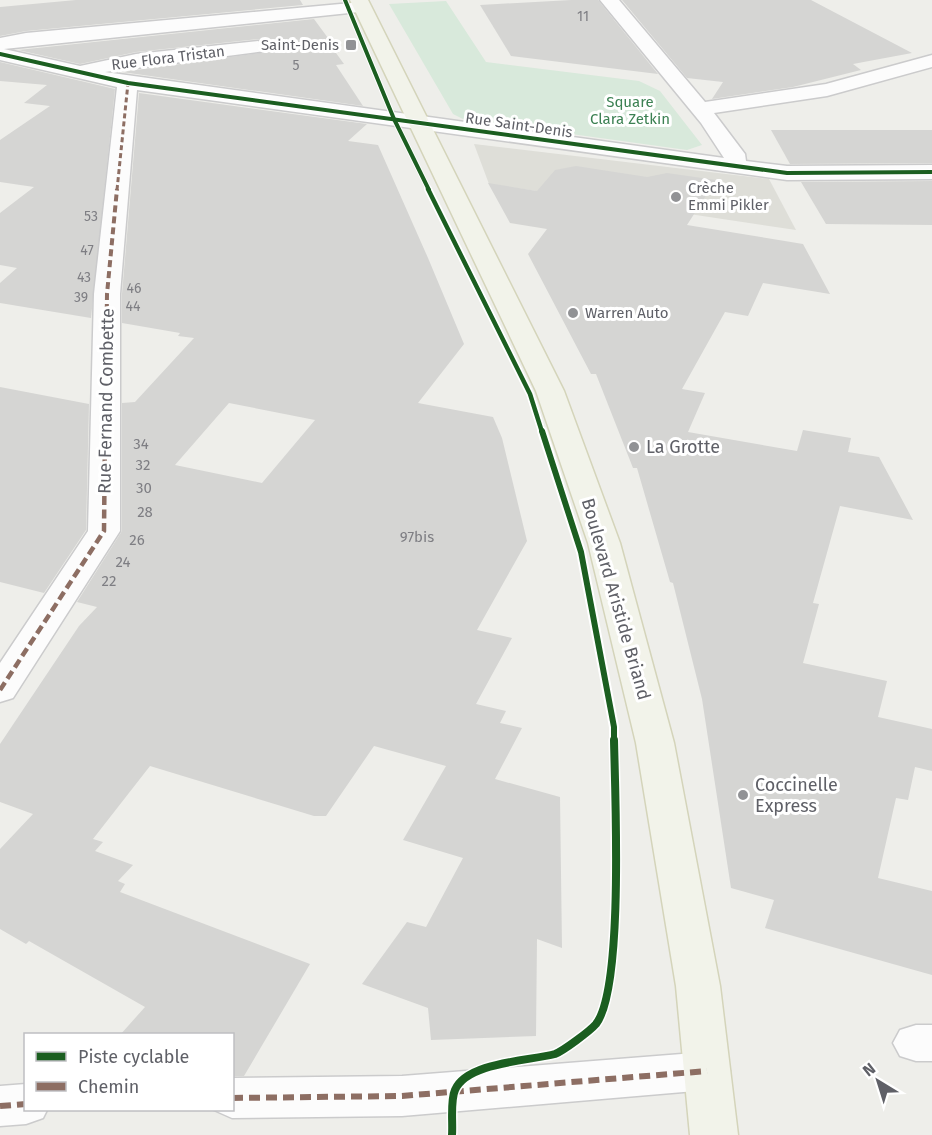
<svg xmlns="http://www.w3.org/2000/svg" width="932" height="1135" font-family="'Fira Sans',sans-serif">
<rect width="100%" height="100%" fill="#eeeeea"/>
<!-- education -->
<path fill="#deded8" d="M474 144 769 179 796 230 489 184Z"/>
<!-- green -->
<path fill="#d8e9db" d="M446 1 486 62 639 81 660 91 702 145 687 150 463 119 453 114 389 4Z"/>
<!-- building -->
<g fill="#d5d5d3" fill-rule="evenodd">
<path d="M76 0H300L303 5 26 31 0 36V7Z"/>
<path d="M571 0H598L658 74 511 56 480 5Z"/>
<path d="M622 0H811L912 53 853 64 861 70 793 87 712 99 723 82 687 78Z"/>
<path d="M314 19 339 53H336L344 64 336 65 363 106 122 72 267 52 270 47 258 39 136 52 80 64 18 50Z"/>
<path d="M0 62 115 89 91 318 0 303V283L17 268 0 265V213L34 187 0 182V140L50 106 24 103 47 85 0 81Z"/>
<path d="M139 93 367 124 348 141 378 145 428 258 464 344 418 403 493 417 502 438 527 541 477 630 512 638 476 704 506 711 500 723 522 728 495 779 560 797 562 948 537 939 536 1036 431 1040 428 1008 362 984 407 922 426 927 463 858 403 840 446 766 374 746 326 816H314L150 766 93 839 103 842 95 851 133 865 118 881 125 884 120 892 310 964 244 1076H232V1035H120L145 1007 29 941 26 944 0 929V849L33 814 0 802V744L79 626 97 607 77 602 122 531V403L135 402 194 338 178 336 180 333 122 323V294ZM229 403 315 420 262 483 175 465Z"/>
<path d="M771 130H932V163L790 164Z"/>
<path d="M576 166 647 177 667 173 716 180 687 225 803 244 830 294 763 283 748 316 725 312 682 389 705 393 688 432 797 451 803 430 851 438 848 452 879 457 913 520 840 506 813 603 819 604 803 663 887 681 878 717 932 729V771L915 767 908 800 896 798 878 878 932 891V975L765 928 774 900 731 888 702 699 673 583 670 582 637 468H633L596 374H591L528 254 547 229 510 223 488 183 537 191 555 170Z"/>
<path d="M932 181V225L826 224 801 182Z"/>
<path d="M0 387 89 404 86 530 44 593 0 582Z"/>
</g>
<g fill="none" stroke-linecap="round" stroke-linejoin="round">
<defs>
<g id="pedestrian">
<path d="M707 1052 723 1058 730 1071 723 1084 707 1090 402 1116 232 1118 214 1110H232V1078L402 1076Z"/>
<path d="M26 1084V1110H47L43 1118 26 1124 0 1126V1086Z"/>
</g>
<g id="minor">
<path d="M600 0H619L705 102 826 84 932 55V67L827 96 714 113 745 154 746 161 787 166 932 165V179L787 180 137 90 120 294V531L13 698 0 702V663L88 531 94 294 117 87 0 60V38L26 33 362 2 371 7 368 11 4 49 80 66 136 54 258 41 268 47 265 51 105 72 724 158 701 123Z"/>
<path d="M916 1025H932V1061H916L900 1056 893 1043 900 1030Z"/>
</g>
<path id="primary" d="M350 0H368L564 391 620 543 674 743 720 986 738 1135H690L676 986 636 743 588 543 536 391Z"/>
</defs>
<!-- pedestrian casing -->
<use href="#pedestrian" stroke="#cbcbcc" stroke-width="3"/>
<!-- minor casing -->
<use href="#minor" stroke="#cbcbcc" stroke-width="3"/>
<!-- primary casing -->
<use href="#primary" stroke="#d4d4ba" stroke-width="3"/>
<!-- pedestrian -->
<use href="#pedestrian" fill="#fcfcfc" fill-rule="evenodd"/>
<!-- minor -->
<use href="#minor" fill="#fcfcfc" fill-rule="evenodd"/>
<!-- primary -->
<use href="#primary" fill="#f2f3ea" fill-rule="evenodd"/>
<!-- quiet-far3 -->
<path stroke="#8d6e63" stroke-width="3" stroke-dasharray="5 3" stroke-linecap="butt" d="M117 190 128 83"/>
<!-- quiet-far2 -->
<path stroke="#8d6e63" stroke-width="4" stroke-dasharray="7 4" stroke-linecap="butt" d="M105 432 107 294 117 189"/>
<!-- quiet-far1 -->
<path stroke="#8d6e63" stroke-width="4.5" stroke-dasharray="9 4.5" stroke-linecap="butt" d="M0 690 104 531 105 431"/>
<!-- quiet -->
<g stroke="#8d6e63" stroke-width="6" stroke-dasharray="11 6" stroke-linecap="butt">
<path d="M232 1098 402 1096 707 1071"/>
<path d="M0 1106 26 1104"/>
</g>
<defs>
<g id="cycleway-far3">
<path d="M345 0 394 119 429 190"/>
<path d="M0 54 128 83 787 173 932 172"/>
</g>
<path id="cycleway-far2" d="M428 189 530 394 542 432"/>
<path id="cycleway-far1" d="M542 431 581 552 614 727V741"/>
<path id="cycleway" d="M452 1135C453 1122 450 1101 455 1090 467 1062 529 1061 555 1054 563 1051 590 1031 596 1024 624 988 615 793 614 740"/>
</defs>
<!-- cycleway-far3 casing -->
<use href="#cycleway-far3" stroke="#fff" stroke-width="6"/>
<!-- cycleway-far2 casing -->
<use href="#cycleway-far2" stroke="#fff" stroke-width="8"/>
<!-- cycleway-far1 casing -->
<use href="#cycleway-far1" stroke="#fff" stroke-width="10"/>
<!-- cycleway casing -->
<use href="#cycleway" stroke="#fff" stroke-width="11"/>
<!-- cycleway-far3 -->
<use href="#cycleway-far3" stroke="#1b5e20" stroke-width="4"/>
<!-- cycleway-far2 -->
<use href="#cycleway-far2" stroke="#1b5e20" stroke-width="4.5"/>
<!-- cycleway-far1 -->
<use href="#cycleway-far1" stroke="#1b5e20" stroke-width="6"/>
<!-- cycleway -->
<use href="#cycleway" stroke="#1b5e20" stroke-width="8"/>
</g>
<!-- markers -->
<g fill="#919295" stroke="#fff" stroke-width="2">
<rect x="345" y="39" width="12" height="12" rx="3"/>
<circle cx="676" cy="197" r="6"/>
<circle cx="573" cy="313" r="6"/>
<circle cx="634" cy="447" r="6"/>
<circle cx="743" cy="795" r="6"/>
</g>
<g text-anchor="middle" stroke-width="6" stroke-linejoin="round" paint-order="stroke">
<!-- far-number labels -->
<g font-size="14" fill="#7e7e83">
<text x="583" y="21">11</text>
<text x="296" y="70">5</text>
<text x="91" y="221">53</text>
<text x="87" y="255">47</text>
<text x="84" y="282">43</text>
<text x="134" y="293">46</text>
<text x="81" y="302">39</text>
<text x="133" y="311">44</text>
</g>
<!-- far-poi labels -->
<g font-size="15" fill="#5f6067" stroke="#fff" text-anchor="start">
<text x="339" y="50" text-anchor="end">Saint-Denis</text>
<text x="688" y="193">Crèche<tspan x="688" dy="17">Emmi Pikler</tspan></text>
<text x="585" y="318">Warren Auto</text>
</g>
<!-- far-street labels -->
<g font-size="15" fill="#5f6067" stroke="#fff">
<text transform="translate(168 58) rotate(-7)" y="5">Rue Flora Tristan</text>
<text transform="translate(519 125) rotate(8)" y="5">Rue Saint-Denis</text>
</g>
<!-- far-park labels -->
<g font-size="15" fill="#3c8153" stroke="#fff">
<text x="630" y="107">Square<tspan x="630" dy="17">Clara Zetkin</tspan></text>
</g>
<!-- number labels -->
<g font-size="15" fill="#7e7e83">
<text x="141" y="449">34</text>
<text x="143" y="470">32</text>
<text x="144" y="493">30</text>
<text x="145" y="517">28</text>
<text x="417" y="542">97bis</text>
<text x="137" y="545">26</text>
<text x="123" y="567">24</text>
<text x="109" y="586">22</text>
</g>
<!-- street labels -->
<g font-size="18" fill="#5f6067" stroke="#fff">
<text transform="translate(106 401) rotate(-89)" y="6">Rue Fernand Combette</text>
<text transform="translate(616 599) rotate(74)" y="6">Boulevard Aristide Briand</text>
</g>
<!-- poi labels -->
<g font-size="18" fill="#5f6067" stroke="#fff" text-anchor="start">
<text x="646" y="453">La Grotte</text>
<text x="755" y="791">Coccinelle<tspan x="755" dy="21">Express</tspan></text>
</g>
</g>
<!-- legend -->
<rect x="24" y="1033" width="210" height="78" fill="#ffffff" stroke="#bfbfc2" stroke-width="1.5"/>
<rect x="36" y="1052" width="30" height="9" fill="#1b5e20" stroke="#bfbfc2" stroke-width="1.5"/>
<text x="78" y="1063" font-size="18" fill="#5f6067">Piste cyclable</text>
<rect x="36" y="1082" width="30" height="9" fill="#8d6e63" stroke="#bfbfc2" stroke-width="1.5"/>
<text x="78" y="1093" font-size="18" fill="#5f6067">Chemin</text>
<!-- north arrow -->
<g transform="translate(878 1081) rotate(322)" stroke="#ffffff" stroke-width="4.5" paint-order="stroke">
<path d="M0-4.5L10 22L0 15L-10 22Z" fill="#5f6067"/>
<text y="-9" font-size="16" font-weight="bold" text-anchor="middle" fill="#5f6067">N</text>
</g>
</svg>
